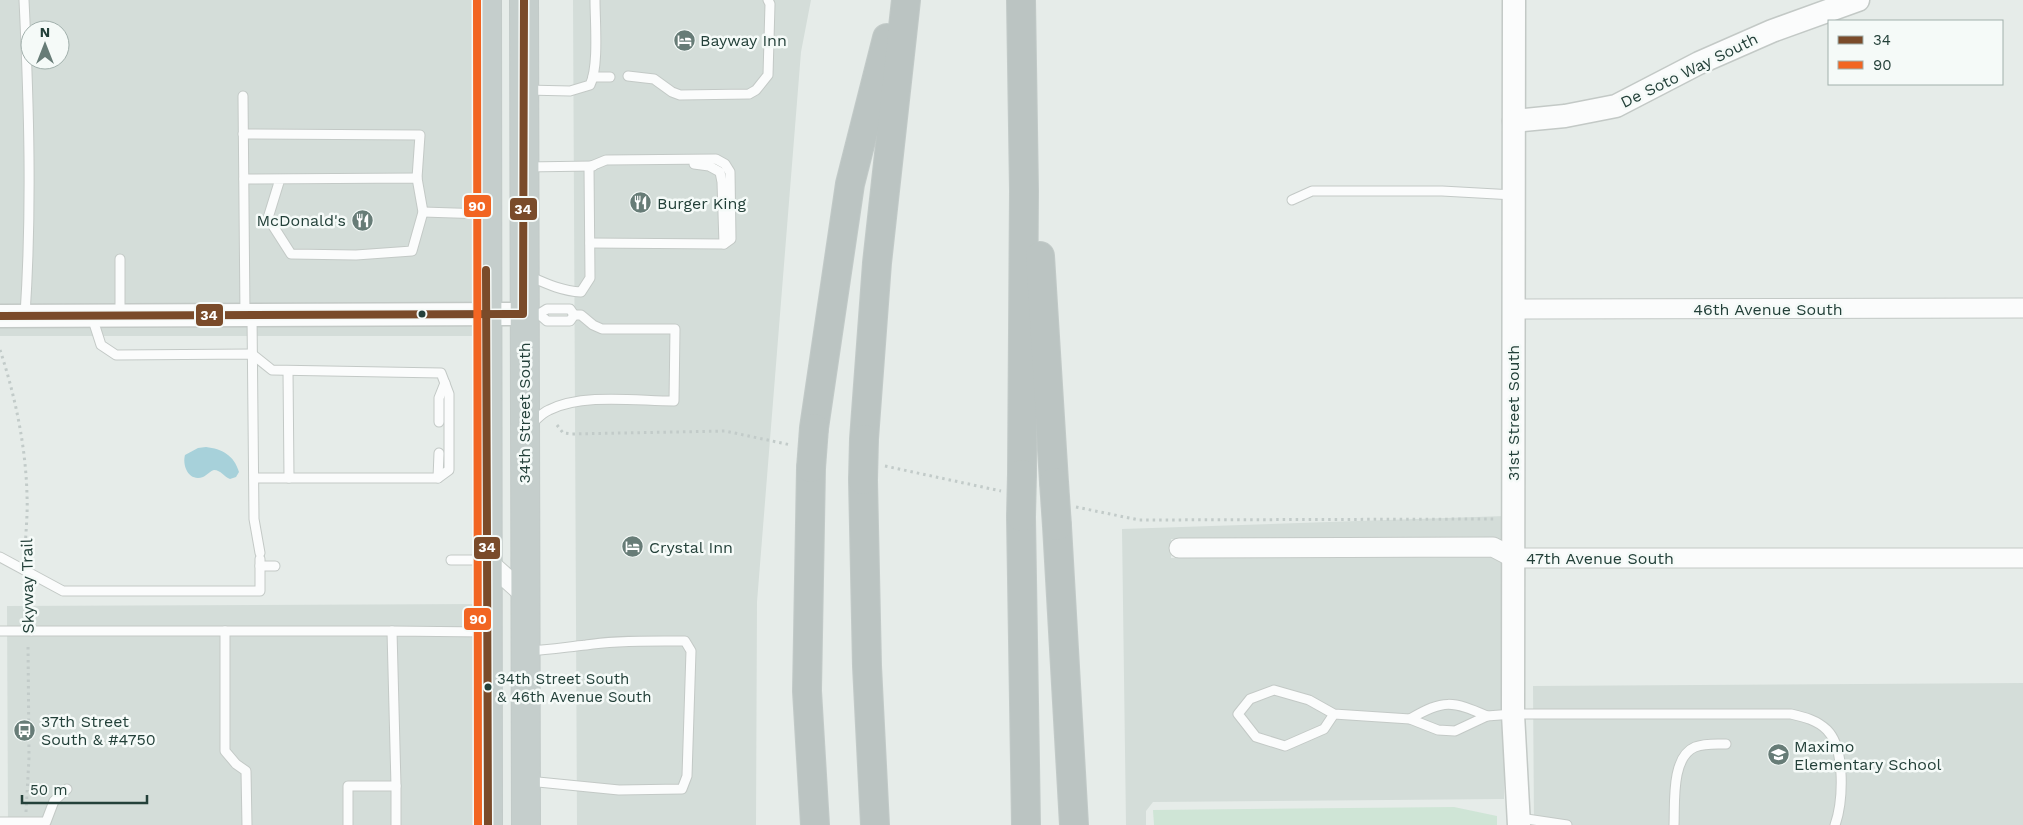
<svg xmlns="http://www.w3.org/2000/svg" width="2023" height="825" font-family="'Work Sans',sans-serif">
<rect width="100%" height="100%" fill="#e6ece9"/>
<!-- built -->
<g fill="#d4ddd9" fill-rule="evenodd">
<path d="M0 0H477V305L0 307ZM30 30H60V60H30Z"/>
<path d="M573 0H811L801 52 757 602 756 825H577Z"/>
<path d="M477 324V336H0V326Z"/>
<path d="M1505 516V543L1493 538 1171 539V558L1491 557 1505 564 1504 799 1153 802 1146 811V825H1126L1122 529Z"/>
<path d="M478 604 479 825H8L7 606Z"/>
<path d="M2023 683V825H1534L1533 686Z"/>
</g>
<!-- green -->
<path fill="#cfe5d6" d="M1454 807 1497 816V825H1154L1153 810Z"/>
<!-- water -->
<path fill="#a7d1da" d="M206 447C222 449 234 455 239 472L236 477 230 479C224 477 221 470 214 470 210 471 207 475 203 477 189 482 182 466 185 455L198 448Z"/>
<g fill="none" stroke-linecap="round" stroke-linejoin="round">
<defs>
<g id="service">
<path d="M24 0C29 105 32 210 25 315"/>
<path d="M628 76 654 79 672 92 680 95 749 94 756 90 768 75 770 4 768 0"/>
<path d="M593 77H610"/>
<path d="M526 90 570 91 590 85C599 67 595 22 595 0"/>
<path d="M243 96 245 316"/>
<path d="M243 134 420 135 417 178"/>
<path d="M694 164 709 166 720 172 722 182 724 244"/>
<path d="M526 167 593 166"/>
<path d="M589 167 606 160 716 159 725 164 730 172 731 239 724 244 590 243"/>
<path d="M244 179 417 178 423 212 412 251 356 255 291 254 268 218 280 179"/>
<path d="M1292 200 1312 191H1442L1514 195"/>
<path d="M423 212 485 214"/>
<path d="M529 276C547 284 562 291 581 292L590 278 589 167"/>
<path d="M527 314H539L547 309H570L574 315 570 321H547L539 314"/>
<path d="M120 316V259"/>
<path d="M252 316 254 519 260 553"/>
<path d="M92 317 101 345 116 355 252 354 272 370 441 373 449 394V470L438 478H254"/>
<path d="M288 371 289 478"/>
<path d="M439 422V398L445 383"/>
<path d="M531 424C537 419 542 413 549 410 583 393 637 401 674 401L675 329H602L593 325 581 315H574"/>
<path d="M438 478 439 453"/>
<path d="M0 557 63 591H260V559"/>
<path d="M451 560H486"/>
<path d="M260 566H275"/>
<path d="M0 631H392"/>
<path d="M225 631V751L236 764 246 771 247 825"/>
<path d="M528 651C548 650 567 647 586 645 617 640 654 641 685 641L691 651 687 776 682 789 619 790 528 781"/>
<path d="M1334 714 1324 729 1285 746 1256 737 1238 714 1250 699 1274 690 1309 700 1334 714 1410 719 1438 730 1455 731 1487 716 1513 714H1791C1804 717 1817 720 1827 730 1846 749 1843 802 1835 825"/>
<path d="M1410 719C1444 699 1452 701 1487 716"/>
<path d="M396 786V825"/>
<path d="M1520 818 1567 825"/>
<path d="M0 822H46L54 801 67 789"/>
<path d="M348 825V786H396L392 631 485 632"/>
<path d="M1674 825C1675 803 1671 757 1695 747 1705 743 1716 744 1726 744"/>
</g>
<g id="minor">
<path d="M1513 309 2023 308"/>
<path d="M1179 548 1493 547 1514 558H2023"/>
<path d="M486 560 524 594"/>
</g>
<g id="tertiary">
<path d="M1514 0 1513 714 1519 825"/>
<path d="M1514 121 1565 116 1616 106 1699 63 1772 31 1858 0"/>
<path d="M0 316 523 314"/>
</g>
<g id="trunk">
<path d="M487 0 488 825"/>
<path d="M524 0 526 825"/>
</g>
<g id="motorway">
<path d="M1021 0 1024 191 1022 474"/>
<path d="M1040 256 1054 482"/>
<path d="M814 428 850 184 887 38"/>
<path d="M864 439 877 263 906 0"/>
<path d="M811 468 807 691 815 825"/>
<path d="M863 480 867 666 875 825"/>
<path d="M1021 517 1026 825"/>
<path d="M1057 526 1074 825"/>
</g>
</defs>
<!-- service casing -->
<use href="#service" stroke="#c3c9c6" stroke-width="11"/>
<!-- minor casing -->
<use href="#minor" stroke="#c3c9c6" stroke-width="21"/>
<!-- tertiary casing -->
<use href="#tertiary" stroke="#c3c9c6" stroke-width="25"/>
<!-- trunk casing -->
<use href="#trunk" stroke="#c2cac8" stroke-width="30"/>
<!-- motorway casing -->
<use href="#motorway" stroke="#c2cac8" stroke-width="30"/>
<!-- path -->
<g stroke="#c2cbc9" stroke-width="3" stroke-dasharray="2.5 4" stroke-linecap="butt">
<path d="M0 350C15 395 26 447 27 496 28 516 25 537 25 557"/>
<path d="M557 425 563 433 572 434 725 431 791 445"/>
<path d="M885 466 1001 491"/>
<path d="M1076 507 1139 520 1495 519"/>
<path d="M25 583 27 620"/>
<path d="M26 812 29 758 28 643"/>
</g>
<!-- service -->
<use href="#service" stroke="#fbfcfc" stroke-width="9"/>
<!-- minor -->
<use href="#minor" stroke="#fbfcfc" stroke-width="19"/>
<!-- tertiary -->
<use href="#tertiary" stroke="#fbfcfc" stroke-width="22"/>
<!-- trunk -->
<use href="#trunk" stroke="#c5cecc" stroke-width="28"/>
<!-- motorway -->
<use href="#motorway" stroke="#bbc4c2" stroke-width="28"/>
<defs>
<g id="motorway-bridge">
<path d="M811 468 814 428"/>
<path d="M863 480 864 439"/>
<path d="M1054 482 1057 526"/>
<path d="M1021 517 1022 474"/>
</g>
</defs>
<!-- motorway-bridge casing -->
<use href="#motorway-bridge" stroke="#c2cac8" stroke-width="30" stroke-linecap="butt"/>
<!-- motorway-bridge -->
<use href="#motorway-bridge" stroke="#bbc4c2" stroke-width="28"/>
<defs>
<g id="bus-1">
<path d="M486 270 488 825"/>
<path d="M0 316 523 314 524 0"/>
</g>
<path id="bus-2" d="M477 0 478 825"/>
</defs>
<!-- bus-1 casing -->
<use href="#bus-1" stroke="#f5faf8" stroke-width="11"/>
<!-- bus-2 casing -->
<use href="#bus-2" stroke="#f5faf8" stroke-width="11"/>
<!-- bus-1 -->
<use href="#bus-1" stroke="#7a4b2a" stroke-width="8"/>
<!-- bus-2 -->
<use href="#bus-2" stroke="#f26522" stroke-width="8"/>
</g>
<!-- icons -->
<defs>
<symbol id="hotel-disc" viewBox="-11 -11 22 22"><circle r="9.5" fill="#677c77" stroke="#f5faf8"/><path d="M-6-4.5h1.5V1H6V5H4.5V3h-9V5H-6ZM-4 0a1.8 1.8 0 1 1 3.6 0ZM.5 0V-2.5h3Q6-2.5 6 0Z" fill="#fff"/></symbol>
<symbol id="restaurant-disc" viewBox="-11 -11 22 22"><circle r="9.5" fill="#677c77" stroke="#f5faf8"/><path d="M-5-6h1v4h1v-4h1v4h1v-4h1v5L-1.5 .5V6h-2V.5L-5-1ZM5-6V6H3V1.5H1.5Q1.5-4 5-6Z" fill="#fff"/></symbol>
<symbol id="bus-disc" viewBox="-11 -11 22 22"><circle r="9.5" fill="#677c77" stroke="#f5faf8"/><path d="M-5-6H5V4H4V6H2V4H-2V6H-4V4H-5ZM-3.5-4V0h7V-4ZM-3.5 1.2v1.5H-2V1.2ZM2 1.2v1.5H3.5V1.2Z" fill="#fff"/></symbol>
<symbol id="school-disc" viewBox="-11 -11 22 22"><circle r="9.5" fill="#677c77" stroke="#f5faf8"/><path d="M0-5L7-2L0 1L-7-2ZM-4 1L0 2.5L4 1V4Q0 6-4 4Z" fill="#fff"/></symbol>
</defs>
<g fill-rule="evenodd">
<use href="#hotel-disc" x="672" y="28" width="25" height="25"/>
<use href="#restaurant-disc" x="628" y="190" width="25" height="25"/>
<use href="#restaurant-disc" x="350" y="208" width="25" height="25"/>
<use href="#hotel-disc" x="620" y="534" width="25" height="25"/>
<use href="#bus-disc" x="12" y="718" width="25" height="25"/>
<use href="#school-disc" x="1766" y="742" width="25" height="25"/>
</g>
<!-- markers -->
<g fill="#234039" stroke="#f5faf8" stroke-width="2">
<circle cx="422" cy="314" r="4.5"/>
<circle cx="488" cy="687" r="4.5"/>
</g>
<g text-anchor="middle" stroke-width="5" stroke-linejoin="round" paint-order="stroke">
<!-- bus labels -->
<g font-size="15" fill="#234039" stroke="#f5faf8" text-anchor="start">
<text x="497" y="684">34th Street South<tspan x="497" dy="18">&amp; 46th Avenue South</tspan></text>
</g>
<!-- poi labels -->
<g font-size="16" fill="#234039" stroke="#f5faf8" text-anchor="start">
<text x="700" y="46">Bayway Inn</text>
<text x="657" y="209">Burger King</text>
<text x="346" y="226" text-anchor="end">McDonald's</text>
<text x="649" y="553">Crystal Inn</text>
<text x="41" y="727">37th Street<tspan x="41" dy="18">South &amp; #4750</tspan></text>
<text x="1794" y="752">Maximo<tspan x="1794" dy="18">Elementary School</tspan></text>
</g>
<!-- street labels -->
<g font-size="16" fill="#234039" stroke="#f5faf8">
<text transform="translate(1689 70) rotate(-26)" y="6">De Soto Way South</text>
<text x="1768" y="315">46th Avenue South</text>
<text transform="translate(524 413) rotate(-90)" y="6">34th Street South</text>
<text transform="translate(1513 413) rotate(-90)" y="6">31st Street South</text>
<text x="1600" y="564">47th Avenue South</text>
<text transform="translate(27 586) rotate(-91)" y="6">Skyway Trail</text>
</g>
</g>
<g stroke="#f5faf8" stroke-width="2">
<rect x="463" y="194" width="29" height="24" rx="5" fill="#f26522"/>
<rect x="509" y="197" width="29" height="24" rx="5" fill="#7a4b2a"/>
<rect x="195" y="303" width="29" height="24" rx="5" fill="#7a4b2a"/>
<rect x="473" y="536" width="28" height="24" rx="5" fill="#7a4b2a"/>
<rect x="463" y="607" width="29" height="24" rx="5" fill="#f26522"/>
</g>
<g font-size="14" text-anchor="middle" font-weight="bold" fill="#fff">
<text x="477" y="211">90</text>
<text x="523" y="214">34</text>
<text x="209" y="320">34</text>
<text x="487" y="552">34</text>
<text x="478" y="624">90</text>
</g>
<!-- legend -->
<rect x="1828" y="20" width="175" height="65" fill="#f5faf8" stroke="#a1b0ac"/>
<rect x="1838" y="36" width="25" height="8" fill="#7a4b2a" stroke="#a1b0ac"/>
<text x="1873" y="45" font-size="15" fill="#234039">34</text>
<rect x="1838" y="61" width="25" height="8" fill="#f26522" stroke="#a1b0ac"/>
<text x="1873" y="70" font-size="15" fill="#234039">90</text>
<!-- north arrow -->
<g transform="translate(45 45)"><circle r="24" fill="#f5faf8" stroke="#a1b0ac"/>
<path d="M0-4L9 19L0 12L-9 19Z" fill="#677c77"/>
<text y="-8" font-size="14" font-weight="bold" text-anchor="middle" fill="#234039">N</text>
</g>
<!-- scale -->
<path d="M22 795v8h125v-8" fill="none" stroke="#234039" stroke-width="2.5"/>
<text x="30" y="795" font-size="15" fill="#234039" stroke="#f5faf8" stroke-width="4" paint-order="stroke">50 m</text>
</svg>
